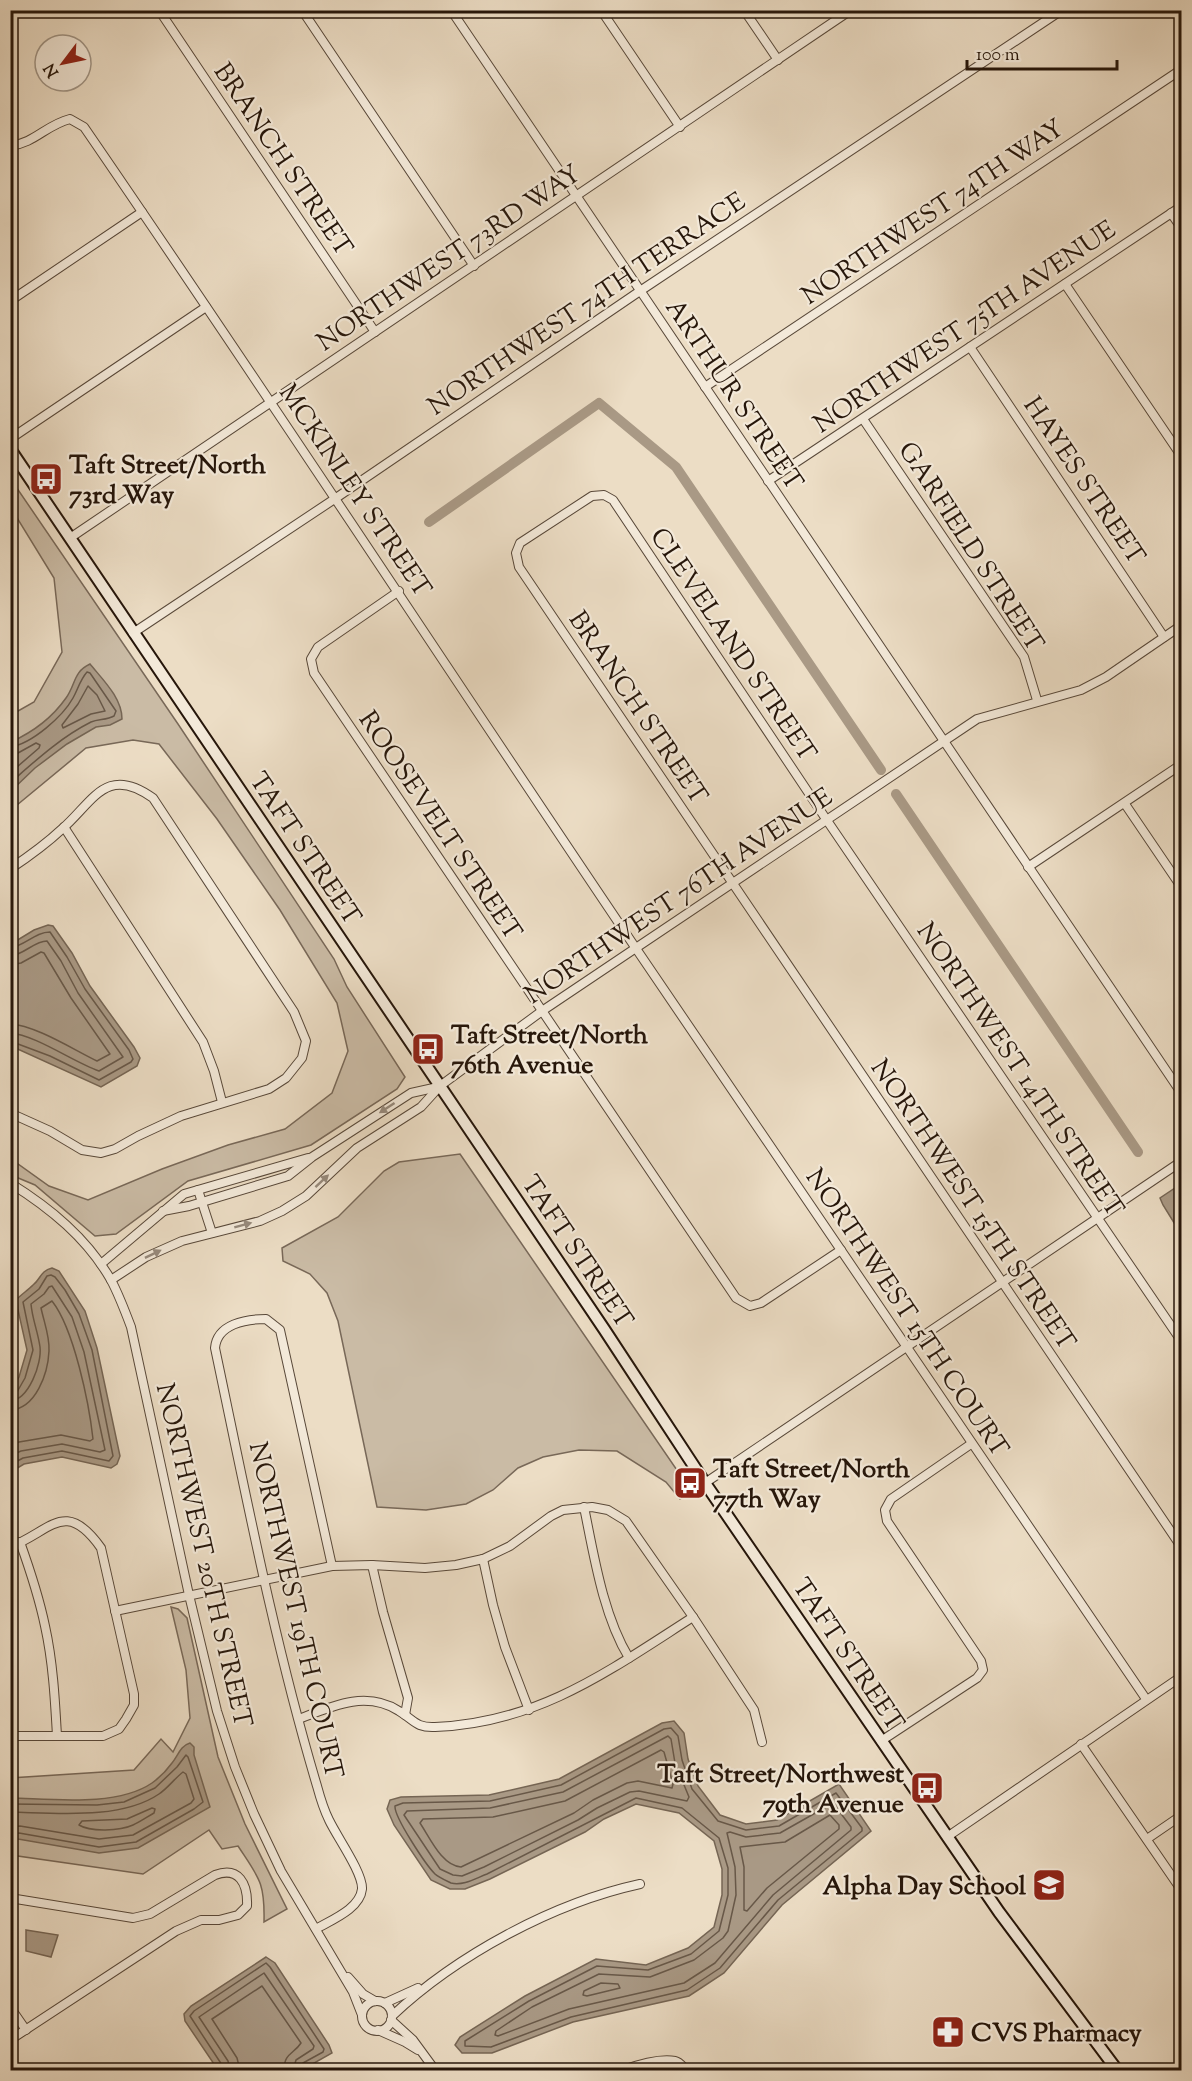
<svg xmlns="http://www.w3.org/2000/svg" width="1192" height="2081" font-family="'Sorts Mill Goudy',serif">
<rect width="100%" height="100%" fill="#ecddc5"/>
<filter id="stains"><feTurbulence type="fractalNoise" baseFrequency=".00333" numOctaves="4"/><feColorMatrix values="0 0 0 0 .2 0 0 0 0 .09 0 0 0 0 .02 0 0 0 .5 -.17"/></filter>
<radialGradient id="worn" r=".72"><stop offset=".6" stop-color="#630" stop-opacity="0"/><stop offset="1" stop-color="#630" stop-opacity=".3"/></radialGradient>
<!-- green -->
<g fill="#cabba5" stroke="#786858" stroke-width="1.5">
<path d="M10 478 178 724 334 959 347 987 405 1077 397 1089 311 1145 188 1181 116 1234 95 1236 35 1185 11 1175V1159L49 1186 88 1200 162 1169 228 1145 285 1129 332 1093 348 1051 337 1003 280 910 217 819 159 744 133 740 86 748 11 810V715L34 702 62 652 54 578 11 508Z"/>
<path d="M460 1154 692 1492 680 1499 666 1482 617 1451 579 1450 543 1457 518 1468 493 1490 466 1504 426 1510 377 1507 338 1321 327 1293 310 1274 283 1261 282 1248 338 1217 384 1171 399 1162Z"/>
<path d="M171 1607 178 1609 187 1618 218 1757 245 1824 287 1909 264 1922C265 1882 259 1878 238 1846L222 1849 209 1830 143 1874 11 1855 10 1778 134 1770 161 1739 173 1752 190 1718 186 1670Z"/>
</g>
<!-- water -->
<g fill="#a99985" stroke="#756554" stroke-width="1.5">
<path d="M90 664C103 680 122 698 122 719L110 725 96 727 67 744 35 768 11 791V742C33 732 52 718 66 698 76 684 73 672 90 664Z"/>
<path d="M48 925 53 926 72 953 90 986 134 1047 140 1058 137 1066 101 1087 11 1046V944L34 930Z"/>
<path d="M1175 1188 1181 1196V1234L1163 1205 1160 1198Z"/>
<path d="M52 1268 59 1271 85 1311 97 1348 120 1456 117 1464 111 1468 62 1457 24 1464 11 1472V1392L19 1377 27 1350 18 1310 17 1299C22 1294 28 1290 33 1285 41 1279 40 1271 52 1268Z"/>
<path d="M674 1721 684 1733 688 1759 698 1786 720 1815 746 1824 777 1820 839 1784 871 1831 782 1905 724 1973 689 1996 573 2022 492 2053H462L455 2045 460 2037 525 1996 596 1959 646 1965 688 1948 714 1927 722 1895V1869L714 1841 679 1813 636 1804 604 1819 585 1832 490 1879 465 1889H450L431 1880 394 1825 387 1809 390 1800 401 1797 489 1795 559 1779 662 1723Z"/>
<path d="M190 1743 194 1747V1755L210 1807 138 1848 99 1853 18 1839 11 1841V1798C52 1799 117 1807 152 1783 159 1778 167 1770 172 1763 178 1756 180 1746 190 1743Z"/>
<path d="M26 1930 58 1935 51 1957 26 1951Z"/>
<path d="M266 1957 275 1963 329 2045 332 2053 302 2070H218L185 2021 184 2014 191 2006Z"/>
</g>
<g fill="none" stroke-linecap="round" stroke-linejoin="round">
<!-- shore -->
<g stroke="#685848" stroke-width="1.5">
<path d="M88 686 97 695 105 711 91 714 63 728 62 725 78 704Z"/>
<path d="M10 747C32 744 63 716 73 698 78 689 80 680 87 672L90 673 116 711 114 716C107 720 99 719 91 722 61 737 35 761 10 783"/>
<path d="M10 754 18 753 36 743 40 745 39 748 10 773"/>
<path d="M10 948C25 946 35 932 50 932L67 957 85 989 129 1050 133 1059 131 1062 99 1080 50 1056 10 1041"/>
<path d="M10 956C24 955 34 941 47 941L61 961 78 993 123 1057 99 1071C73 1062 36 1035 10 1033"/>
<path d="M10 965 21 963 41 952 44 953 71 998 110 1054 97 1061C74 1050 35 1025 10 1024"/>
<path d="M10 1394 17 1392 25 1378 33 1350 23 1302 39 1289 47 1276 51 1275 55 1277 65 1290 79 1314 92 1350 113 1456 109 1461 62 1451 23 1458 10 1465"/>
<path d="M10 1401C29 1400 42 1363 40 1347 38 1332 32 1318 31 1304L44 1294 49 1287 52 1286 72 1317 84 1352 105 1450 100 1452 62 1444 21 1451 10 1456"/>
<path d="M10 1410C36 1409 48 1373 49 1351 50 1337 44 1322 41 1308L52 1301C74 1329 89 1403 93 1439L90 1441 61 1435 19 1442 10 1446"/>
<path d="M671 1728 678 1736 682 1760 692 1789 718 1821 746 1830 779 1826 836 1793 862 1828V1831L778 1900 720 1968 687 1990 571 2017 491 2047 465 2046V2041L529 2001 597 1966 648 1970 691 1954 719 1931 728 1895V1868L719 1838 682 1808 636 1798 487 1874C476 1878 464 1886 451 1883 447 1881 438 1877 435 1874 426 1865 394 1817 395 1806L403 1803 490 1801 561 1785 664 1729Z"/>
<path d="M668 1736 671 1739 675 1763 689 1797 687 1801 639 1791 630 1792 597 1808 578 1820 484 1867 462 1876 453 1875 440 1869 404 1815 407 1811 490 1808 563 1792Z"/>
<path d="M661 1750 664 1752 673 1784 672 1788 638 1781 627 1783 593 1800 574 1813 461 1867C442 1866 430 1838 420 1823L423 1819 493 1817 565 1801Z"/>
<path d="M833 1803 851 1827V1830L773 1895 715 1963 684 1983 569 2009 498 2036 495 2035 496 2031 532 2007 599 1974 650 1977 694 1960 723 1938 728 1931 736 1895 735 1867 727 1833 730 1832 746 1837 780 1833Z"/>
<path d="M10 1804 97 1805 124 1802 155 1788 177 1767 186 1755 188 1757 203 1802 194 1809 136 1842 99 1847 19 1833 10 1835"/>
<path d="M152 1808 155 1809 154 1813C147 1817 140 1822 133 1825 120 1831 90 1832 79 1825L82 1821 127 1819Z"/>
<path d="M10 1812C56 1813 121 1820 159 1794 168 1788 175 1778 183 1772L186 1774 194 1799 191 1803 133 1835 99 1839 20 1826 10 1827"/>
<path d="M830 1815 839 1825V1829L767 1888 747 1911 744 1910V1867L740 1847 785 1842Z"/>
<path d="M601 1983 618 1984 620 1988 587 1996 583 1995 584 1991Z"/>
<path d="M223 2070 222 2065 190 2016 194 2011 266 1963 270 1967 324 2049 323 2052 303 2063 300 2070"/>
<path d="M230 2070 228 2061 199 2017 264 1973 314 2046 313 2049 296 2060 293 2070"/>
<path d="M240 2070 237 2058 212 2019 262 1986 301 2043C294 2054 284 2053 284 2070"/>
</g>
<!-- canal -->
<g stroke="#a99985" stroke-width="10">
<path d="M429 522 599 403 676 467 881 770"/>
<path d="M896 794 1138 1152"/>
</g>
<defs>
<g id="street">
<path d="M159 10 375 332"/>
<path d="M302 10 474 266"/>
<path d="M451 10 1182 1094"/>
<path d="M601 10 680 127"/>
<path d="M744 10 778 60"/>
<path d="M10 146C35 143 46 125 70 119L84 127C271 399 452 676 637 950 806 1200 975 1450 1146 1699"/>
<path d="M1171 213 1182 229"/>
<path d="M1065 284 1182 457"/>
<path d="M10 301 142 212"/>
<path d="M970 347 1164 637"/>
<path d="M705 387 1182 69"/>
<path d="M863 419 1024 657 1037 700"/>
<path d="M10 439 206 307"/>
<path d="M768 481 1182 206"/>
<path d="M70 538 851 10"/>
<path d="M399 591 318 647 311 659 314 673 736 1298 750 1306 761 1303 841 1250"/>
<path d="M10 613V621"/>
<path d="M133 633 336 498 640 291 1062 10"/>
<path d="M1125 804 1182 888"/>
<path d="M64 827 203 1042 214 1071 222 1102"/>
<path d="M1028 867 1182 764"/>
<path d="M10 869C28 857 46 844 62 829 93 802 106 764 153 798L294 1012 306 1041 302 1058 286 1078 269 1089 181 1116 138 1136 115 1149 101 1153 82 1150 50 1131 10 1113"/>
<path d="M10 1183C50 1208 87 1238 111 1280 119 1295 125 1311 131 1327L189 1595 217 1711 235 1767 254 1814 281 1871 353 1992 362 2015"/>
<path d="M198 1190 212 1233"/>
<path d="M163 1211 189 1206 288 1176 312 1157 411 1093 438 1087"/>
<path d="M101 1264 184 1194 308 1158"/>
<path d="M111 1280 146 1257 182 1241 260 1221 282 1211 306 1196 357 1148 421 1107 440 1086 542 1011 977 719 1081 690 1106 677 1182 625"/>
<path d="M1182 1342 826 819 613 500 604 495 592 496 520 543 516 553 519 567 1182 1548"/>
<path d="M705 1483 1182 1161"/>
<path d="M584 1507C594 1556 603 1615 629 1658"/>
<path d="M20 1542C30 1570 39 1597 45 1626 53 1662 55 1700 57 1736"/>
<path d="M10 1547C50 1532 65 1497 101 1548L134 1694V1705L126 1719 119 1729 103 1736H10"/>
<path d="M483 1559 493 1605 505 1647 529 1710"/>
<path d="M372 1565 383 1612 408 1698 405 1715"/>
<path d="M115 1611 332 1566 372 1565 425 1568 456 1565 483 1559 510 1546 551 1516 563 1510 592 1507 608 1510 626 1521 693 1617 754 1710 762 1742"/>
<path d="M299 1719C332 1706 366 1690 399 1711 414 1720 416 1728 435 1727 539 1723 610 1670 693 1617"/>
<path d="M881 1741 977 1678 983 1670 981 1661 887 1521 885 1510 891 1499 971 1444"/>
<path d="M1081 1744 1182 1891"/>
<path d="M947 1837 1182 1676"/>
<path d="M1147 1839 1182 1815"/>
<path d="M10 1898 133 1918 150 1914 215 1875C239 1866 248 1884 247 1906L238 1915 219 1920H201L176 1931 10 2040"/>
<path d="M316 1929C331 1920 360 1909 362 1889 363 1873 337 1837 329 1820 324 1810 320 1797 317 1786 274 1642 246 1495 215 1348 217 1324 246 1319 266 1319L280 1330 332 1566"/>
<path d="M348 1977 363 1994 375 2001"/>
<circle cx="377" cy="2016" r="15"/>
<path d="M385 2003 418 1988"/>
<path d="M10 2007 26 2030"/>
<path d="M392 2016C457 1955 553 1903 640 1884"/>
<path d="M391 2020 413 2040 435 2070"/>
<path d="M378 2030 405 2042 418 2050"/>
<path d="M623 2070C637 2065 660 2058 675 2061 680 2062 683 2067 686 2070"/>
</g>
<path id="secondary" d="M10 449 604 1329 705 1483 999 1912 1117 2070"/>
</defs>
<!-- street casing -->
<use href="#street" stroke="#584839" stroke-width="10"/>
<!-- secondary casing -->
<use href="#secondary" stroke="#26160a" stroke-width="14"/>
<!-- street -->
<use href="#street" stroke="#f3e9d9" stroke-width="8"/>
<!-- secondary -->
<use href="#secondary" stroke="#f3e9d9" stroke-width="10"/>
</g>
<!-- one-way arrows -->
<defs><path id="oneway-solid" d="M-6-.8H1V-3.2L6.5 0L1 3.2V.8H-6Z" transform="scale(1.5)"/></defs>
<g fill="#978a7c">
<use href="#oneway-solid" transform="translate(387 1108) rotate(147)"/>
<use href="#oneway-solid" transform="translate(322 1181) rotate(-43)"/>
<use href="#oneway-solid" transform="translate(243 1225) rotate(-15)"/>
<use href="#oneway-solid" transform="translate(153 1254) rotate(-26)"/>
</g>
<!-- icons -->
<defs>
<symbol id="bus-square" viewBox="-11 -11 22 22"><rect x="-9" y="-9" width="18" height="18" rx="4" fill="#8f2418" stroke="#f3e9d9"/><path d="M-5-6H5V4H4V6H2V4H-2V6H-4V4H-5ZM-3.5-4V0h7V-4ZM-3.5 1.2v1.5H-2V1.2ZM2 1.2v1.5H3.5V1.2Z" fill="#fff"/></symbol>
<symbol id="school-square" viewBox="-11 -11 22 22"><rect x="-9" y="-9" width="18" height="18" rx="4" fill="#8f2418" stroke="#f3e9d9"/><path d="M0-5L7-2L0 1L-7-2ZM-4 1L0 2.5L4 1V4Q0 6-4 4Z" fill="#fff"/></symbol>
<symbol id="pharmacy-square" viewBox="-11 -11 22 22"><rect x="-9" y="-9" width="18" height="18" rx="4" fill="#8f2418" stroke="#f3e9d9"/><path d="M-2-6h4v4h4v4h-4v4h-4v-4h-4v-4h4Z" fill="#fff"/></symbol>
</defs>
<g fill-rule="evenodd">
<use href="#bus-square" x="27" y="460" width="38" height="38"/>
<use href="#bus-square" x="409" y="1030" width="38" height="38"/>
<use href="#bus-square" x="671" y="1464" width="38" height="38"/>
<use href="#bus-square" x="908" y="1769" width="38" height="38"/>
<use href="#school-square" x="1030" y="1866" width="38" height="38"/>
<use href="#pharmacy-square" x="929" y="2013" width="38" height="38"/>
</g>
<g text-anchor="middle" stroke-width="4.5" stroke-linejoin="round" paint-order="stroke">
<!-- street labels -->
<g font-size="26" fill="#26160a" stroke="#f3e9d9">
<text transform="translate(284 159) rotate(56)" y="9">BRANCH STREET</text>
<text transform="translate(932 211) rotate(-34)" y="9">NORTHWEST 74TH WAY</text>
<text transform="translate(448 257) rotate(-34)" y="9">NORTHWEST 73RD WAY</text>
<text transform="translate(586 303) rotate(-34)" y="9">NORTHWEST 74TH TERRACE</text>
<text transform="translate(964 326) rotate(-34)" y="9">NORTHWEST 75TH AVENUE</text>
<text transform="translate(735 394) rotate(56)" y="9">ARTHUR STREET</text>
<text transform="translate(1085 480) rotate(56)" y="9">HAYES STREET</text>
<text transform="translate(356 490) rotate(56)" y="9">MCKINLEY STREET</text>
<text transform="translate(972 546) rotate(57)" y="9">GARFIELD STREET</text>
<text transform="translate(734 644) rotate(56)" y="9">CLEVELAND STREET</text>
<text transform="translate(639 707) rotate(56)" y="9">BRANCH STREET</text>
<text transform="translate(441 825) rotate(56)" y="9">ROOSEVELT STREET</text>
<text transform="translate(306 848) rotate(56)" y="9">TAFT STREET</text>
<text transform="translate(678 895) rotate(-34)" y="9">NORTHWEST 76TH AVENUE</text>
<text transform="translate(1021 1069) rotate(56)" y="9">NORTHWEST 14TH STREET</text>
<text transform="translate(974 1204) rotate(56)" y="9">NORTHWEST 15TH STREET</text>
<text transform="translate(578 1251) rotate(56)" y="9">TAFT STREET</text>
<text transform="translate(908 1312) rotate(56)" y="9">NORTHWEST 15TH COURT</text>
<text transform="translate(205 1555) rotate(77)" y="9">NORTHWEST 20TH STREET</text>
<text transform="translate(297 1610) rotate(77)" y="9">NORTHWEST 19TH COURT</text>
<text transform="translate(849 1654) rotate(56)" y="9">TAFT STREET</text>
</g>
<!-- poi labels -->
<g font-size="26" font-weight="bold" fill="#26160a" stroke="#f3e9d9" text-anchor="start">
<text x="69" y="473">Taft Street/North<tspan x="69" dy="30">73rd Way</tspan></text>
<text x="451" y="1043">Taft Street/North<tspan x="451" dy="30">76th Avenue</tspan></text>
<text x="713" y="1477">Taft Street/North<tspan x="713" dy="30">77th Way</tspan></text>
<text x="904" y="1782" text-anchor="end">Taft Street/Northwest<tspan x="904" dy="30">79th Avenue</tspan></text>
<text x="1026" y="1894" text-anchor="end">Alpha Day School</text>
<text x="971" y="2041">CVS Pharmacy</text>
</g>
</g>
<!-- margin -->
<rect width="1192" height="2081" fill="none" stroke="#ecddc5" stroke-width="36"/>
<rect x="12" y="12" width="1168" height="2057" fill="none" stroke="#26160a" stroke-width="3"/>
<rect x="18" y="18" width="1156" height="2045" fill="none" stroke="#26160a" stroke-width="1.5"/>
<!-- north arrow -->
<g transform="translate(63 63) rotate(238)"><circle r="28" fill="#f3e9d9" stroke="#a19586" stroke-width="1.5"/>
<path d="M0-4.5L10 22L0 15L-10 22Z" fill="#8f2418"/>
<text y="-9" font-size="16" font-weight="bold" text-anchor="middle" fill="#26160a">N</text>
</g>
<!-- scale -->
<path d="M967 60v9h150v-9" fill="none" stroke="#26160a" stroke-width="3"/>
<text x="976" y="60" font-size="18" fill="#26160a" stroke="#f3e9d9" stroke-width="4.5" paint-order="stroke">100 m</text>
<rect width="100%" height="100%" filter="url(#stains)"/>
<rect width="100%" height="100%" fill="url(#worn)"/>
</svg>
